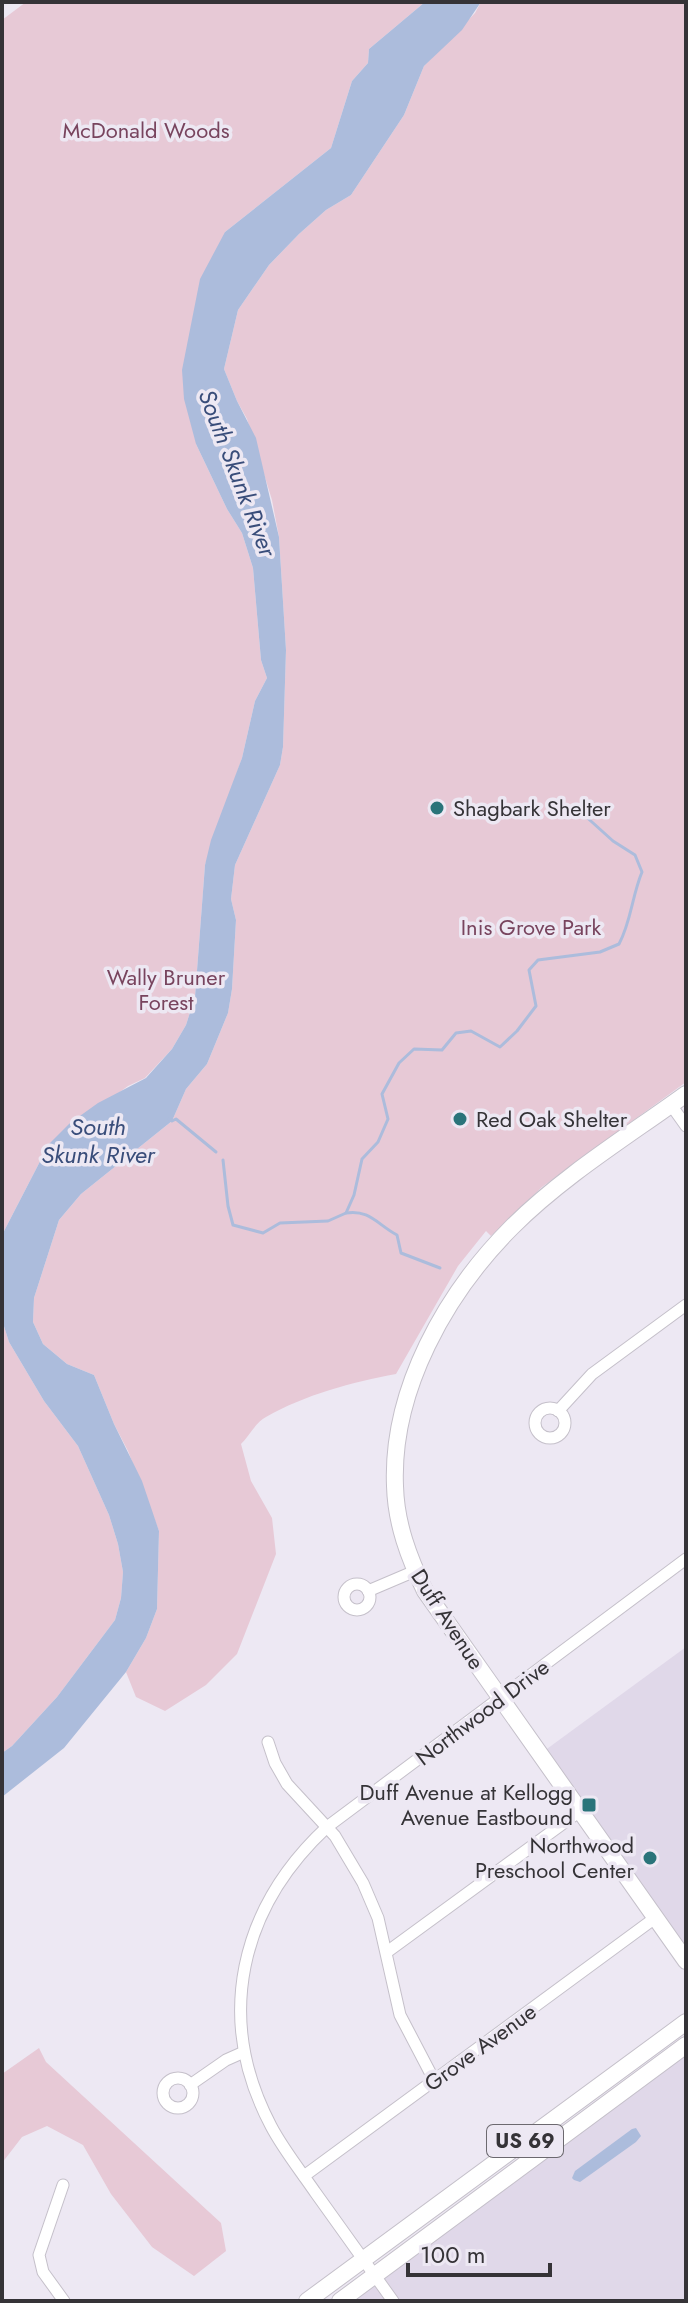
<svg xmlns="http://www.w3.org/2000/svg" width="688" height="2303" font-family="Jost,sans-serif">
<rect width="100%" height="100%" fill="#ede8f3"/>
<!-- built -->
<g fill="#e0d8e9">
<path d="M686 1647V1961L540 1754Z"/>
<path d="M686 2050V2301H350Z"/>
</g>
<!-- green -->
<g fill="#e7c9d6">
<path d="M26 2H425L369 49 368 63 352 81 331 148 225 232 196 444 227 509 242 533 253 568 261 660 267 678 255 701 242 758 205 865 195 997 186 1025 172 1049 145 1078 128 1086 49 1144 2 1235V20Z"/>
<path d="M481 2H686V1082L542 1187 491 1236 486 1231 458 1266 396 1374C353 1382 304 1395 266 1417 256 1422 249 1436 241 1444L251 1481 272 1518 276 1554 237 1654 206 1685 165 1711 136 1697 126 1672 146 1638 157 1609 159 1531 128 1451 114 1424 94 1375 67 1364 43 1344 33 1322 34 1298 59 1220 81 1194 172 1121 186 1089 207 1064 228 1013 232 989 236 920 231 899 235 865 280 765 283 747 286 650 279 537 272 500 247 419 237 401 224 369 238 310 269 265 299 234 326 210 351 195 404 115 424 66 475 13Z"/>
<path d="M2 1320 9 1342 44 1401 78 1446 109 1515 118 1544 123 1572 121 1598 115 1620 57 1697 12 1746 2 1753Z"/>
<path d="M39 2048 46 2062 221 2223 226 2251 194 2276 152 2247 111 2194 83 2145 47 2126 22 2137 2 2163V2074Z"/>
</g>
<!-- water -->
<g fill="#acbcdc">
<path d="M425 2H481L462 30 424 66 404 115 351 195 326 210 299 234 269 265 238 310 224 369 237 401 256 438 279 537 286 650 283 747 280 765 235 865 231 899 236 920 232 989 228 1013 207 1064 186 1089 172 1121 81 1194 59 1220 34 1298 33 1322 43 1344 67 1364 94 1375 114 1424 142 1481 159 1531 157 1609 146 1638 126 1672 64 1748 2 1797V1753L12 1746 57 1697 115 1620 121 1598 123 1572 118 1544 109 1515 78 1446 44 1401 9 1342 2 1320V1235L49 1144 70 1123 98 1103 146 1078 172 1049 186 1025 195 997 205 865 211 840 242 758 255 701 267 678 261 660 253 568 242 533 227 509 196 444 184 399 182 370 200 279 225 232 331 148 352 81 368 63 369 49Z"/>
<path d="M636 2128 641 2136 636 2142 580 2182 574 2180 572 2178 575 2171 632 2129Z"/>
</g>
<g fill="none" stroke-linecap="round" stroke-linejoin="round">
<!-- stream -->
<g stroke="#acbcdc" stroke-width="3">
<path d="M169 1119 172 1121 176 1119 216 1152"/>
<path d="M223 1160 228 1206 233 1225 263 1233 280 1223 328 1221 346 1213 354 1195 362 1159 378 1142 388 1119 382 1094 399 1063 414 1049 442 1050 456 1033 471 1031 500 1047 517 1031 536 1006 529 970 538 960 600 952 619 944C631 922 632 896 642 872L635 855 613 841 582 813"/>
<path d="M346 1213C369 1209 378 1225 397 1235L401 1253 440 1268"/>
</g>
<defs>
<g id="street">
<path d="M671 1105 686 1126"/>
<circle cx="550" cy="1423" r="15"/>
<path d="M558 1411 592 1374 686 1305"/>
<circle cx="357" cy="1597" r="13"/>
<path d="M368 1591 415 1571"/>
<path d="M268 1742 275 1763 287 1784 335 1836 363 1883 378 1918 400 2015 434 2080"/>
<path d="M387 1952 580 1811"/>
<circle cx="178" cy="2093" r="15"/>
<path d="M190 2085 226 2060 244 2052"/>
<path d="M304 2176 655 1918"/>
<path d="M63 2185 39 2255 43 2272 64 2301"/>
<path d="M393 2301C367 2265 341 2228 315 2192 300 2170 283 2149 271 2126 214 2018 240 1908 327 1827L686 1559"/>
</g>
<path id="secondary" d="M686 1094C628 1136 563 1176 512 1227 446 1293 391 1390 395 1486 396 1524 409 1558 425 1591L686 1961"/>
<g id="primary">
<path d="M307 2301 686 2022"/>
<path d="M340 2301 686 2045"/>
</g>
</defs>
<!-- street casing -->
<use href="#street" stroke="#c5c0ca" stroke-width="13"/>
<!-- secondary casing -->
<use href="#secondary" stroke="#c5c0ca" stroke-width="18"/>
<!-- primary casing -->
<use href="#primary" stroke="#c5c0ca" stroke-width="18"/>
<!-- street -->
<use href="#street" stroke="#fff" stroke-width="11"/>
<!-- secondary -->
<use href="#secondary" stroke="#fff" stroke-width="16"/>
<!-- primary -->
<use href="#primary" stroke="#fff" stroke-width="16"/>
</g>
<!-- markers -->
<g fill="#2a747a" stroke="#ede8f3" stroke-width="3">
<circle cx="437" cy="808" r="8"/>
<circle cx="460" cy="1119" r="8"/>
<rect x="581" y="1797" width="16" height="16" rx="4"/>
<circle cx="650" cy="1858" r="8"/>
</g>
<g text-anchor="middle" stroke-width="7" stroke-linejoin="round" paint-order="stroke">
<!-- shield labels -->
<rect fill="#ede8f3" stroke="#6c696f" stroke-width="2" x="487" y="2125" width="76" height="32" rx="6"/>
<g font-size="20" font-weight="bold" fill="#353337">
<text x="525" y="2148">US 69</text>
</g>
<!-- park labels -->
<g font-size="22" fill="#78445e" stroke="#ede8f3">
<text x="146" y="138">McDonald Woods</text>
<text x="531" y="935">Inis Grove Park</text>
<text x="166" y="985">Wally Bruner<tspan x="166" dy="25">Forest</tspan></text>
</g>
<!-- poi labels -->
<g font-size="22" fill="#353337" stroke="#ede8f3" text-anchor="start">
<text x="453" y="816">Shagbark Shelter</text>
<text x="476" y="1127">Red Oak Shelter</text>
<text x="573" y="1800" text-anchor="end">Duff Avenue at Kellogg<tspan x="573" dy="25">Avenue Eastbound</tspan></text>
<text x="634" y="1853" text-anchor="end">Northwood<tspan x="634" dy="25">Preschool Center</tspan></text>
</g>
<!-- street labels -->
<g font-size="22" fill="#353337" stroke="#ede8f3">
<text transform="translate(448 1619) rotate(57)" y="8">Duff Avenue</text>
<text transform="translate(482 1712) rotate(-37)" y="8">Northwood Drive</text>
<text transform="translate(480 2047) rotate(-36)" y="8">Grove Avenue</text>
</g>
<!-- water labels -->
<g font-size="24" font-style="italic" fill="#394d7a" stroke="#ede8f3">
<text transform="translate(237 473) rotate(69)" y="8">South Skunk River</text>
<text x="98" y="1135">South<tspan x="98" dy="28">Skunk River</tspan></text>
</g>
</g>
<!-- border -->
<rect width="688" height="2303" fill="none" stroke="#353337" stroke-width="8"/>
<!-- scale -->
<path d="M408 2263v12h142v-12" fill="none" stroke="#353337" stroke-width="4"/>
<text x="420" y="2263" font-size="24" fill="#353337" stroke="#ede8f3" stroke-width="6" paint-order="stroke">100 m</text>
</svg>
